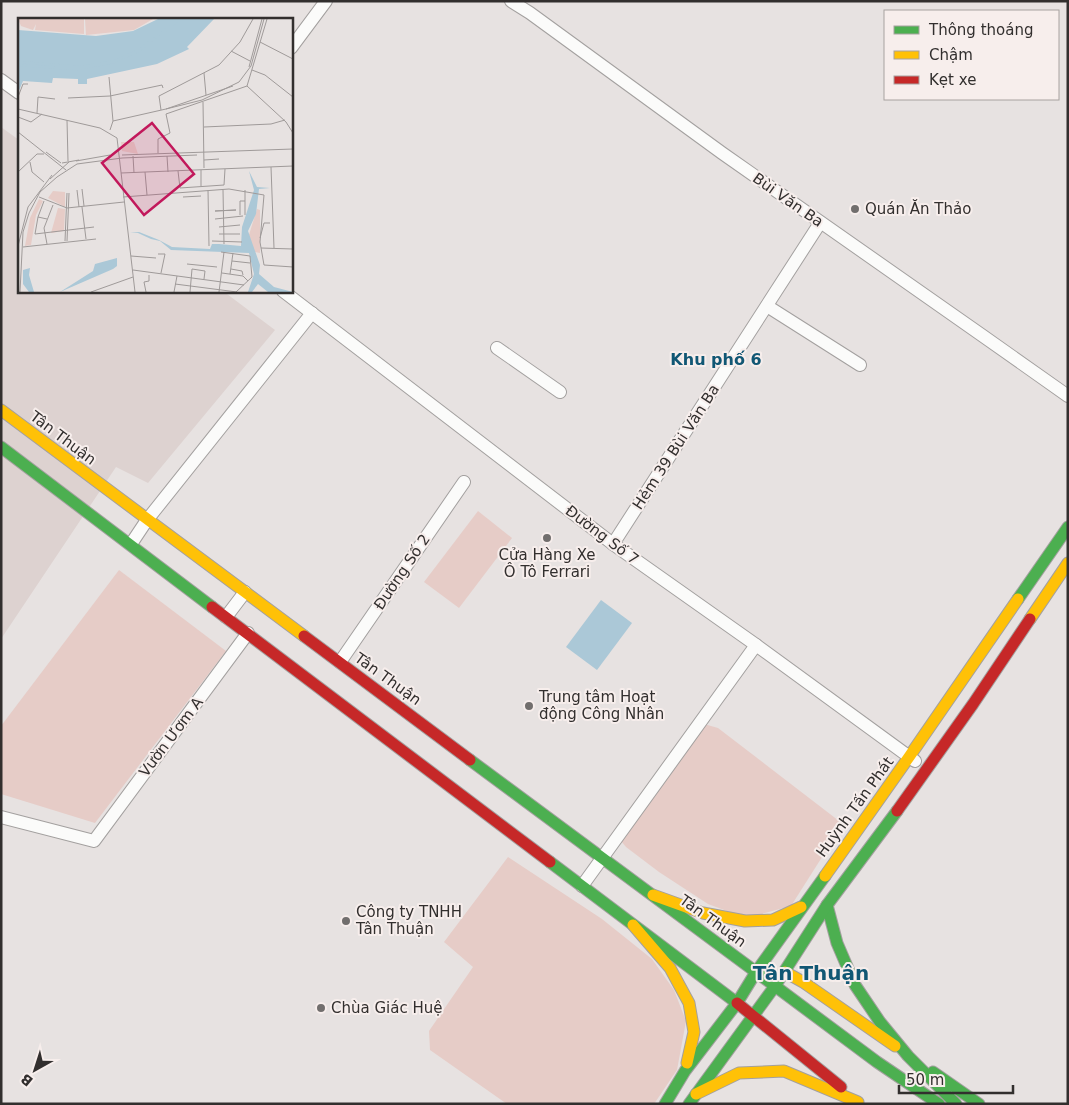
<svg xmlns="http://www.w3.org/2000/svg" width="1069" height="1105" font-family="'DejaVu Sans',sans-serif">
<rect width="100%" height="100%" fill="#e7e2e1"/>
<!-- built -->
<path fill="#ddd2d0" d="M1 127 19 140V291H223L275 330 148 483 116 467 1 639Z"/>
<!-- green -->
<g fill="#e6ccc7">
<path d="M478 511 512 538 459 608 424 582Z"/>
<path d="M119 570 226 651 95 823 1 794V726Z"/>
<path d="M704 724 718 728 843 824 791 906 746 918 708 904 659 872 626 847 621 841Z"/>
<path d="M508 857 602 919 652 959 674 990 686 1021 677 1070 654 1104H507L430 1050 429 1031 473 967 444 942Z"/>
</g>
<!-- water -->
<path fill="#abc8d7" d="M601 600 632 623 597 670 566 647Z"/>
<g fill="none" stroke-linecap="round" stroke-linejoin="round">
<defs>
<g id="street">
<path d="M511 1 530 13 722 153 983 336 1068 396"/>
<path d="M291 48 326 1"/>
<path d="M1 80 19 93"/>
<path d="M283 291 613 544 756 645 915 761"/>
<path d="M767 306 860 365"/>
<path d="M497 348 560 392"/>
<path d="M131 544 147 520 312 313"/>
<path d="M613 544 820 223"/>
<path d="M226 617 245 592"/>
<path d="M340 662 464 482"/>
<path d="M1 817 94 841 248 633"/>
<path d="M582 886 756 645"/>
</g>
<g id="fast">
<path d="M1 447 212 607"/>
<path d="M1018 599 1068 527"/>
<path d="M470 760 756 972"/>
<path d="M550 862 737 1003"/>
<path d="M827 905 837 943 855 985 880 1022 908 1056 956 1104"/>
<path d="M756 972 877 1062 939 1104"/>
<path d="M933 1072 979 1104"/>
<path d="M665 1104 685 1071 737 1003 756 972 825 876"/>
<path d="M689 1104 775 986 827 905 897 811"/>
</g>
<g id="slow">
<path d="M1 410 304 636"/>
<path d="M1030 619 1068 563"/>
<path d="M825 876 909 757 1018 599"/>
<path d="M653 895 703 913 745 921 773 920 801 907"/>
<path d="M633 925 670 968 689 1003 694 1032 687 1063"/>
<path d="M785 972 803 982 895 1046"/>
<path d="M696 1094 739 1073 784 1071 858 1102"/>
</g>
<g id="jam">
<path d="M212 607 550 862"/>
<path d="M304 636 470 760"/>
<path d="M897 811 973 704 1030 619"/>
<path d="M737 1003 841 1087"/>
</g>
</defs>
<!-- street casing -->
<use href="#street" stroke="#a3a09f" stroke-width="14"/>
<!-- fast casing -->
<use href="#fast" stroke="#a3a09f" stroke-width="13"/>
<!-- slow casing -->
<use href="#slow" stroke="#a3a09f" stroke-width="13"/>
<!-- jam casing -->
<use href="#jam" stroke="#a3a09f" stroke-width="13"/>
<!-- street -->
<use href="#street" stroke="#fbfbfa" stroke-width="12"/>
<!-- fast -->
<use href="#fast" stroke="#4caf50" stroke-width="11"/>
<!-- slow -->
<use href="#slow" stroke="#ffc107" stroke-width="11"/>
<!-- jam -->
<use href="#jam" stroke="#c62828" stroke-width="11"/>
</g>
<!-- markers -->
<g fill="#716e6d" stroke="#f7eeec" stroke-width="2">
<circle cx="855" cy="209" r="5"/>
<circle cx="547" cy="538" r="5"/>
<circle cx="529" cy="706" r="5"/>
<circle cx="346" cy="921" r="5"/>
<circle cx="321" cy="1008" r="5"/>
</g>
<g text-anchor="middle" stroke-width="4" stroke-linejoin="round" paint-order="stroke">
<!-- street labels -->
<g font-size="15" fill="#322f2e" stroke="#f7eeec">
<text transform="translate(788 200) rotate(35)" y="5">Bùi Văn Ba</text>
<text transform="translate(63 438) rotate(37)" y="5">Tân Thuận</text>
<text transform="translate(676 447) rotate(-57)" y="5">Hẻm 39 Bùi Văn Ba</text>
<text transform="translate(602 535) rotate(37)" y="5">Đường Số 7</text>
<text transform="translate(402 572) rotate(-56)" y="5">Đường Số 2</text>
<text transform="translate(388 679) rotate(36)" y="5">Tân Thuận</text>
<text transform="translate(171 737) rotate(-53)" y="5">Vườn Ươm A</text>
<text transform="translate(855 807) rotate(-54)" y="5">Huỳnh Tấn Phát</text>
<text transform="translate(713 921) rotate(36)" y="5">Tân Thuận</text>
</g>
<!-- poi labels -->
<g font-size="15" fill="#322f2e" stroke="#f7eeec" text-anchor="start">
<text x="865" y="214">Quán Ăn Thảo</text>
<text x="547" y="560" text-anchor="middle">Cửa Hàng Xe<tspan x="547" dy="17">Ô Tô Ferrari</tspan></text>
<text x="539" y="702">Trung tâm Hoạt<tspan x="539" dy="17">động Công Nhân</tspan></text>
<text x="356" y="917">Công ty TNHH<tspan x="356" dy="17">Tân Thuận</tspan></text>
<text x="331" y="1013">Chùa Giác Huệ</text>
</g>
<!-- neighbourhood labels -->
<g font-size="16" font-weight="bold" fill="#115774" stroke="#f7eeec">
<text x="716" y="365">Khu phố 6</text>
</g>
<!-- district labels -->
<g font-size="20" font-weight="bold" fill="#115774" stroke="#f7eeec">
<text x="811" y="980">Tân Thuận</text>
</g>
</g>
<!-- overview -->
<g transform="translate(18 18)">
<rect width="275" height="275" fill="#e7e2e1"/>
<path d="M0 1H66V16L17 12 18 6 15 12 3 8ZM67 1H135L116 12 68 17ZM103 124H116L120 136 104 133ZM35 173 47 174V189L30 180ZM21 181 25 183 18 197 13 227 7 228 12 200ZM40 190 47 191 46 213 33 215ZM239 191 242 192V235L237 234 230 220Z" fill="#e6ccc7"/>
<path d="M140 1H196L169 29 171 31 139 46 69 61V66H60V61L35 60 34 65 5 63 0 75V12L78 18 115 13ZM231 153 239 169 252 170 241 171 238 196 230 213 242 247 241 256 256 269 275 274H250L240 266 234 274H230L236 256 231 235 153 232 142 223 133 221 120 215H112L121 214 141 222 154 229 192 231 194 226H201L223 228 224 209 236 172ZM99 240V248L95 251 42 274 75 253 77 246ZM12 250 11 257 16 274H11L5 266V252Z" fill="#abc8d7"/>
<path fill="none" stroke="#abc8d7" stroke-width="2.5" d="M148 13 160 1M0 44 63 49 97 43 120 33 162 1M0 47 59 51 96 44"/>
<path fill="none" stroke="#9f9a99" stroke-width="1" d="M242 24 275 41M213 33 232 43M231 49 244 1M234 52 247 57 275 79M186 55 188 77M91 59 95 103 92 112M229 68 249 1M229 68 268 104 275 115M0 79 5 66H10M50 80 92 78 144 67 145 70M185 84 186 150M0 91 82 110 99 120 117 274M148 91 184 82 221 64 233 48 246 1M143 92 141 78 201 47 222 24 235 1M19 95 20 79 37 81M0 99 13 104 24 96M49 102 50 143M95 103 148 91 215 68M186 109 253 106 267 102M0 114 48 152M28 134 43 145M140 135V121L152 115 148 96 229 68M104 137 275 131M115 138 116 155M149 138 150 154M104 140 179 137M186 142 201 141M58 143 92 137M12 144 14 154 26 164M44 145 61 142M253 149 256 230M183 152V168M160 153 162 170 206 167 207 151M0 154 19 136H26M127 154 129 177M103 155 275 148M32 161 51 144M64 171 66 188M59 172 61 189M190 172 191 228M205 172 206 226M227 172V197M21 179 49 190 106 184M105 179 211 171 246 177 242 224 246 247 275 249M165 179 183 178M26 183 20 199 29 201M64 189 68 221M197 193 218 192M197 193 218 192M222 197V183H227M20 199 17 216 76 209M197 201 225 198M201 209 222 207M201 216H222M242 220 246 205H252M47 223 49 175M49 223 51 175M194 223 224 224M29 226 26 210 35 187M0 228 10 189 34 157M5 229 78 221M243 230 275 231M203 234 232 238 234 259 218 274M140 236H147L143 255M113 238 138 240M214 243 232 245M169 246 199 249M213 251 224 253 225 257M115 252 226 267M204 255 225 258 230 263M212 256 215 235M157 266 219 274M2 274 5 214 11 195 22 174 39 159 59 146 104 140M73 274 115 259M128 274 126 264 131 263V257M156 274 159 258M172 274 174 251 187 253 186 261M201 274 206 234"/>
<path fill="#c2185b" fill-opacity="0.15" stroke="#c2185b" stroke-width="2.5" d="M134 105 176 156 126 197 84 145Z"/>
<rect width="275" height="275" fill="none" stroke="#322f2e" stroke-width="2.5"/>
</g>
<!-- border -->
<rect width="1069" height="1105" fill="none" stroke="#322f2e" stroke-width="5"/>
<!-- legend -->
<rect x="884" y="10" width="175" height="90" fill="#f7eeec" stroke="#a8a2a0"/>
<rect x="894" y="26" width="25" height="8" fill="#4caf50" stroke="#a8a2a0"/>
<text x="929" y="35" font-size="15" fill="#322f2e">Thông thoáng</text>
<rect x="894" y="51" width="25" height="8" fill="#ffc107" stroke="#a8a2a0"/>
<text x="929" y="60" font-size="15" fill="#322f2e">Chậm</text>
<rect x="894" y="76" width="25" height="8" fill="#c62828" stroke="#a8a2a0"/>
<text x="929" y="85" font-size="15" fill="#322f2e">Kẹt xe</text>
<!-- north arrow -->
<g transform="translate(35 1070) rotate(219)" stroke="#f7eeec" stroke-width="4" paint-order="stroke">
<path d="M0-4L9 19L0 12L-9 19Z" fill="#322f2e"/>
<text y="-8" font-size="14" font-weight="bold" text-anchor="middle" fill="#322f2e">B</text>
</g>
<!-- scale -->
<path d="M899 1085v8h114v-8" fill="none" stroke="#322f2e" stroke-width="2.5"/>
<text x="906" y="1085" font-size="15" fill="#322f2e" stroke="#f7eeec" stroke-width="4" paint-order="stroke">50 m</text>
</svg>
